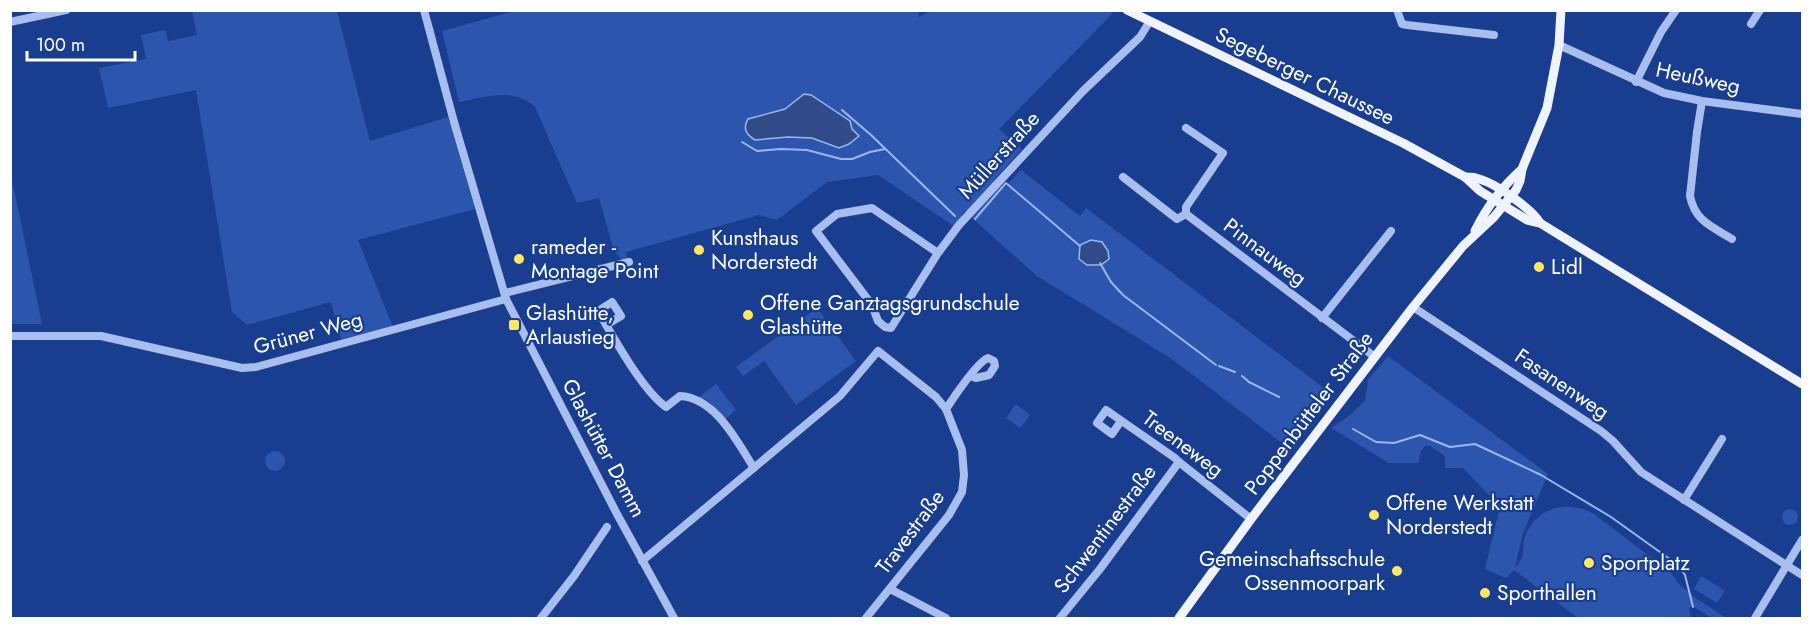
<svg xmlns="http://www.w3.org/2000/svg" width="1813" height="629" font-family="Jost,sans-serif">
<rect width="100%" height="100%" fill="#193e8f"/>
<!-- green -->
<g fill="#2c56ad" fill-rule="evenodd">
<path d="M518 10H918L919 17 932 10 1108 11 1113 13 999 129 1022 149 995 179 1004 188 1021 170 1080 216 1086 208 1332 394 1291 450 1172 359 1037 276 964 211 955 227 878 175 827 182 777 220 759 215 626 252 629 268 614 251 599 198 577 203 535 107C513 87 486 97 459 102L442 31ZM804 94 849 121 852 129 839 148 812 138H776L745 128 748 119 785 109Z"/>
<path d="M192 11H337L370 141 448 117 475 209 358 240 393 327 341 339 331 302 247 325 232 312 196 90 108 108 99 68 146 59 141 35 165 30 168 41 197 35Z"/>
<path d="M10 175H11L42 324H11Z"/>
<path d="M817 308 856 361 796 405 764 361 743 376 736 367Z"/>
<path d="M1388 356 1548 474 1523 533 1515 568C1528 553 1520 550 1526 534 1538 506 1569 500 1594 514L1669 571 1681 586 1697 599 1726 618H1712L1692 606 1689 608 1691 618H1578L1514 570 1506 578 1485 569 1500 507 1463 468H1445V456L1430 446H1425L1421 451 1418 463H1389L1331 428 1349 416 1365 401 1368 380Z"/>
<path d="M716 384 736 410 726 418 708 401 699 397Z"/>
<path d="M1016 404 1030 415 1020 428 1006 418Z"/>
<circle cx="275" cy="461" r="10"/>
<circle cx="1790" cy="517" r="8"/>
<path d="M1701 576 1725 591 1717 603 1694 589Z"/>
</g>
<!-- water -->
<g fill="#314b88" stroke="#99b7f1" stroke-width="1.5">
<path d="M804 94 811 95 850 121 852 129 859 136 849 144 839 148 812 138 788 137 755 140C747 135 742 129 748 119L785 109Z"/>
<path d="M1091 240 1102 242 1108 251 1109 259 1101 265H1087L1079 259 1080 245Z"/>
</g>
<g fill="none" stroke-linecap="round" stroke-linejoin="round">
<!-- stream -->
<g stroke="#99b7f1" stroke-width="2">
<path d="M842 110 871 135 955 216"/>
<path d="M742 142 757 151 781 149 807 150 841 159H852L870 152 885 149"/>
<path d="M975 219 1006 183 1080 246"/>
<path d="M1100 263 1111 282 1123 295 1216 365"/>
<path d="M1219 366 1235 372"/>
<path d="M1242 376 1249 382 1279 397"/>
<path d="M1353 429 1376 442 1394 443 1420 435 1450 447 1475 444 1541 475 1611 517 1678 565 1685 575 1693 607"/>
</g>
<!-- minor -->
<g stroke="#a7beef" stroke-width="8">
<path d="M424 10 454 122 506 299 617 514 674 618"/>
<path d="M1397 10 1402 24 1407 25 1494 35"/>
<path d="M10 22 66 10"/>
<path d="M1751 24 1760 10"/>
<path d="M1559 45 1664 93 1702 101 1802 114"/>
<path d="M1636 82 1661 32 1676 10"/>
<path d="M1702 101 1697 132 1690 196C1695 221 1711 226 1732 239"/>
<path d="M1123 177 1177 219 1186 214V207L1223 153 1186 128"/>
<path d="M1186 214 1375 357"/>
<path d="M938 253 872 208 837 214 816 231 872 305 878 321 885 327 891 328 938 253 959 225 1083 91 1140 37 1150 21"/>
<path d="M505 293 629 262"/>
<path d="M1413 307 1601 431 1613 441 1641 472 1802 575"/>
<path d="M1322 318 1391 231"/>
<path d="M606 325 621 316 612 302 598 311C614 338 642 390 666 407L680 396C716 398 737 442 754 468"/>
<path d="M10 336H101L242 368 256 367 506 299"/>
<path d="M946 409C954 397 977 362 988 358L994 361 995 366 989 375 976 378 970 376"/>
<path d="M1121 421 1112 434 1097 423 1106 410 1175 458 1179 462 1251 519"/>
<path d="M1684 500 1722 439"/>
<path d="M642 561 840 396 878 351 936 397 946 409 962 450 964 475 962 492 949 515 866 618"/>
<path d="M890 589 946 618"/>
<path d="M541 618 574 576 607 527"/>
<path d="M1060 618 1100 569 1179 462"/>
<path d="M1755 618 1802 540"/>
</g>
<!-- major -->
<g stroke="#eef3ff" stroke-width="9">
<path d="M1127 10 1403 143 1465 177 1480 191 1527 220 1540 223 1802 384"/>
<path d="M1465 177C1469 177 1475 177 1479 179 1495 183 1532 209 1540 223"/>
<path d="M1475 231C1486 208 1503 186 1522 169"/>
<path d="M1179 618 1251 519 1413 307 1463 246 1494 217 1516 190 1520 181 1522 169 1547 108 1559 45 1561 10"/>
</g>
</g>
<!-- markers -->
<g fill="#ffe664" stroke="#193e8f" stroke-width="2">
<circle cx="699" cy="250" r="6"/>
<circle cx="519" cy="259" r="6"/>
<circle cx="1539" cy="267" r="6"/>
<circle cx="748" cy="315" r="6"/>
<rect x="508" y="319" width="12" height="12" rx="3"/>
<circle cx="1374" cy="515" r="6"/>
<circle cx="1589" cy="563" r="6"/>
<circle cx="1397" cy="571" r="6"/>
<circle cx="1485" cy="593" r="6"/>
</g>
<g text-anchor="middle" stroke-width="4.5" stroke-linejoin="round" paint-order="stroke">
<!-- street labels -->
<g font-size="21" fill="#fff" stroke="#193e8f">
<text transform="translate(1305 76) rotate(26)" y="7">Segeberger Chaussee</text>
<text transform="translate(1698 78) rotate(12)" y="7">Heußweg</text>
<text transform="translate(999 155) rotate(-48)" y="7">Müllerstraße</text>
<text transform="translate(1265 252) rotate(37)" y="7">Pinnauweg</text>
<text transform="translate(308 333) rotate(-15)" y="7">Grüner Weg</text>
<text transform="translate(1562 384) rotate(34)" y="7">Fasanenweg</text>
<text transform="translate(1309 413) rotate(-53)" y="7">Poppenbütteler Straße</text>
<text transform="translate(1183 444) rotate(37)" y="7">Treeneweg</text>
<text transform="translate(604 448) rotate(62)" y="7">Glashütter Damm</text>
<text transform="translate(1105 529) rotate(-53)" y="7">Schwentinestraße</text>
<text transform="translate(910 532) rotate(-53)" y="7">Travestraße</text>
</g>
<!-- poi labels -->
<g font-size="21" fill="#fff" stroke="#193e8f" text-anchor="start">
<text x="711" y="245">Kunsthaus<tspan x="711" dy="24">Norderstedt</tspan></text>
<text x="531" y="254">rameder -<tspan x="531" dy="24">Montage Point</tspan></text>
<text x="1551" y="274">Lidl</text>
<text x="760" y="310">Offene Ganztagsgrundschule<tspan x="760" dy="24">Glashütte</tspan></text>
<text x="526" y="320">Glashütte,<tspan x="526" dy="24">Arlaustieg</tspan></text>
<text x="1386" y="510">Offene Werkstatt<tspan x="1386" dy="24">Norderstedt</tspan></text>
<text x="1385" y="566" text-anchor="end">Gemeinschaftsschule<tspan x="1385" dy="24">Ossenmoorpark</tspan></text>
<text x="1601" y="570">Sportplatz</text>
<text x="1497" y="600">Sporthallen</text>
</g>
</g>
<!-- border -->
<rect width="1813" height="629" fill="none" stroke="#ffffff" stroke-width="24"/>
<!-- scale -->
<path d="M27 51v9h108v-9" fill="none" stroke="#ffffff" stroke-width="3"/>
<text x="36" y="51" font-size="18" fill="#ffffff" stroke="#193e8f" stroke-width="4.5" paint-order="stroke">100 m</text>
</svg>
